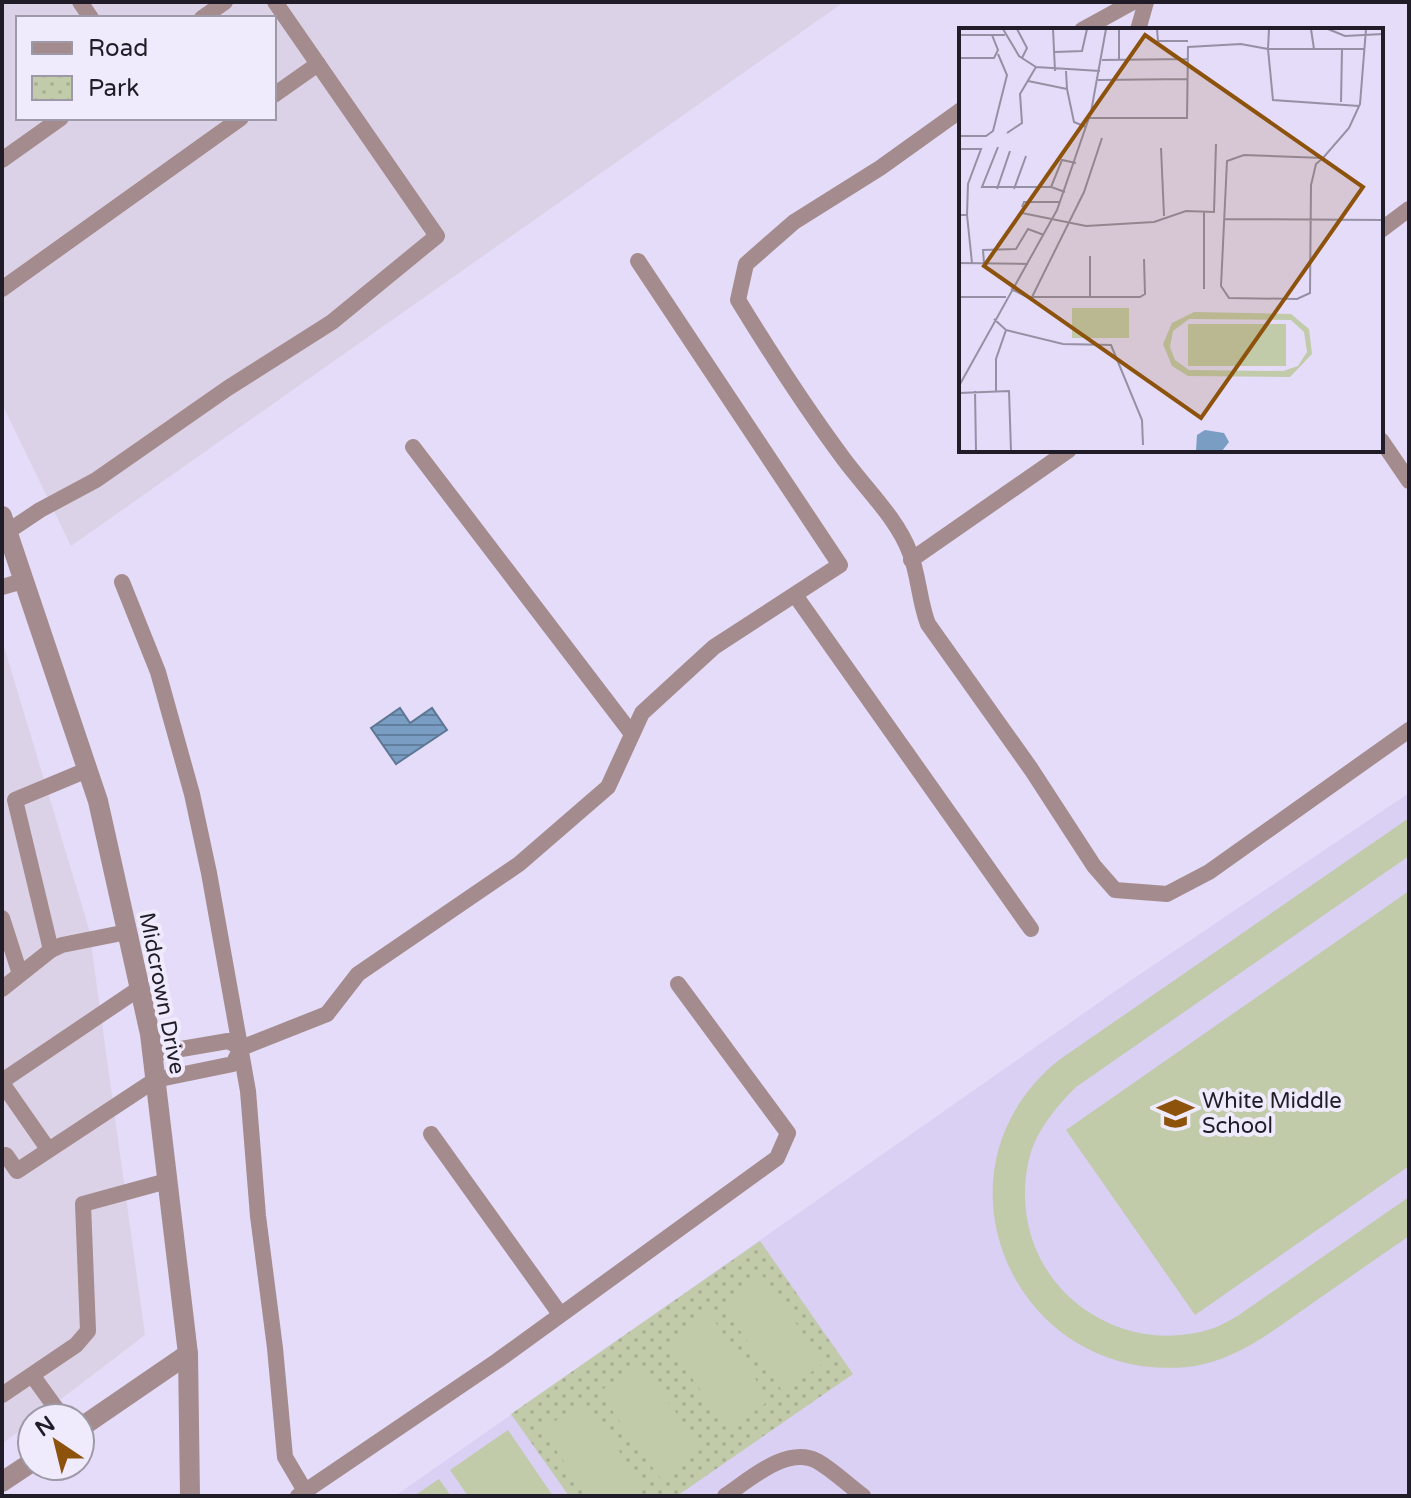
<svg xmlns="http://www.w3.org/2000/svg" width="1411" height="1498" font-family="'Varela Round',sans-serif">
<defs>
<pattern id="park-dots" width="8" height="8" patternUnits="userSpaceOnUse" patternTransform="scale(2)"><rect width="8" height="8" fill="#c1caa9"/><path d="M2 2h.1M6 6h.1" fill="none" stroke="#a6ad91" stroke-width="1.8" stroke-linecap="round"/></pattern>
<pattern id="water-rules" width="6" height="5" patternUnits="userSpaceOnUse" patternTransform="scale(2)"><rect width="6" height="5" fill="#799dc3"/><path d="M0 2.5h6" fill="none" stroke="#637f9e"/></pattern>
</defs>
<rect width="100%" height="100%" fill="#e4dcf8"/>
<!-- commercial -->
<g fill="#dcd2e7" fill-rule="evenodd">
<path d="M2 2H844L71 546 2 404ZM18 18H274V118H18Z"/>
<path d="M2 640 89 929 145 1335 36 1418H32V1421L2 1444Z"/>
</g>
<!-- built -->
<path fill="#dad0f3" d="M1409 793V1496H395L1124 985Z"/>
<!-- park -->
<path fill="url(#park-dots)" d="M760 1241 853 1374 677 1496H569L511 1414Z"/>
<!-- garden -->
<g fill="#c1caa9">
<path d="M1409 818V856L1076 1087C1058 1105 1043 1123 1033 1146 1025 1168 1023 1195 1027 1218 1041 1303 1129 1355 1211 1329 1221 1326 1230 1320 1239 1315L1409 1197V1236C1377 1258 1346 1280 1314 1302 1275 1329 1236 1362 1187 1367 1013 1383 922 1170 1059 1060Z"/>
<path d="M1409 891V1166L1195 1315 1066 1130Z"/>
<path d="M763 1276 824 1363 783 1392 722 1305Z"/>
<path d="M709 1313 770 1400 729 1430 667 1343Z"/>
<path d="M640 1362 702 1449 660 1478 599 1392Z"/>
<path d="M584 1401 645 1488 633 1496H588L542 1430Z"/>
<path d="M508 1430 553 1496H468L450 1470Z"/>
<path d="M439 1479 451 1496H414Z"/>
</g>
<!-- water -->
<path fill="url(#water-rules)" stroke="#5f7794" stroke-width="2" d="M400 708 410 723 432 708 447 730 396 764 371 728Z"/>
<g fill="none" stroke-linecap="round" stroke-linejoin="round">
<!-- service -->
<g stroke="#a48b8d" stroke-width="16">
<path d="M80 2 91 18"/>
<path d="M202 18 225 2"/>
<path d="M1082 30 1133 2"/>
<path d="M1138 30 1146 2"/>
<path d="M274 95 318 64"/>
<path d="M961 110 880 168 794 222 746 264 738 300C771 354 805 407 843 458 865 488 897 518 910 553 919 576 919 601 928 624L1031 769 1094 866 1115 890 1167 894 1209 872 1409 730"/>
<path d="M2 160 61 118"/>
<path d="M1381 230 1409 209"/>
<path d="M2 289 241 118"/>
<path d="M1381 440 1409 481"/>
<path d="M413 447 632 734"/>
<path d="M7 532 40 510 96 480 228 388 332 322 437 236 275 2"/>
<path d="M911 560 1069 450"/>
<path d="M122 582 158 672 192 794 209 873 248 1091 258 1216 275 1348 285 1457 305 1491"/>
<path d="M2 587 23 581"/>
<path d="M795 595 1031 929"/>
<path d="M87 770 15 800 51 950 62 945 127 932"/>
<path d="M2 918 20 974"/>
<path d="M2 989 51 950"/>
<path d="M152 1054 228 1041 241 1048 327 1014 358 974 519 864 608 787 642 713 714 647 840 565 638 261"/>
<path d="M2 1081 140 988"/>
<path d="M2 1083 48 1149"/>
<path d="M431 1134 560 1314"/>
<path d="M6 1155 17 1171 155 1080 233 1064 241 1048"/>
<path d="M32 1375 63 1418"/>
<path d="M2 1395 76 1345 88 1331 83 1204 167 1181"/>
<path d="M298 1496 497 1361 777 1158 788 1133 678 984"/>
<path d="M725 1496C749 1480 787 1445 817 1461 833 1470 848 1485 863 1496"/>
</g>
<!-- minor -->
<g stroke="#a48b8d" stroke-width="20">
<path d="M80 1428 188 1354"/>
<path d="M2 1482 32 1462"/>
</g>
<!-- tertiary -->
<path stroke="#a48b8d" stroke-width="20" d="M2 516 98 801 150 1034 188 1354 190 1496"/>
</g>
<!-- icons -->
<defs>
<symbol id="school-bare" viewBox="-9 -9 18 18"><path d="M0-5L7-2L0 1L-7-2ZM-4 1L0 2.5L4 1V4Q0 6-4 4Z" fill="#8d530d" stroke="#f0ebfc" stroke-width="2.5" paint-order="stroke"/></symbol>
</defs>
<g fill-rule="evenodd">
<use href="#school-bare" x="1150" y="1088" width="51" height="51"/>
</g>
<g text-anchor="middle" stroke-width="8" stroke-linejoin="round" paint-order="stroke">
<!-- street labels -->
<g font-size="22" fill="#211d28" stroke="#f0ebfc">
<text transform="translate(163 993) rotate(79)" y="8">Midcrown Drive</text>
</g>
<!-- poi labels -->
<g font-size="22" fill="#211d28" stroke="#f0ebfc" text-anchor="start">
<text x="1202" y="1108">White Middle<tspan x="1202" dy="25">School</tspan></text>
</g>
</g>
<!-- overview -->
<g transform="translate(959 28)">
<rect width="424" height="424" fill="#e4dcf8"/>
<path d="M113 280H170V310H113Z" fill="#c1caa9"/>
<path d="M235 284 332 286 350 301 353 326 331 349 229 348 213 338 204 316 213 295ZM230 291 332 292 345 304 348 324 339 338 324 343 230 342 216 332 211 319 214 303ZM229 296H327V338H229Z" fill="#c1caa9" fill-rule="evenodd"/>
<path d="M246 402 265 405 270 414 263 423H237L238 407Z" fill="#799dc3"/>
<path fill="none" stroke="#9690a5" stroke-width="2" d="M44 1 60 28 77 39 141 43M58 1 68 20 63 30M94 1 96 43M198 1 199 13H229M310 1H352L355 21M369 1 386 8 424 6M0 7H46M96 24 123 23 128 1M0 30H35L39 22 33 7M143 32 229 31M160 32V1M139 52 229 51M69 53 108 61 107 43M108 61 115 94 127 99M382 74 383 21M400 78 314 72 309 21H406M130 90H228L229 19 282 16 309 21 310 1M48 105 63 95 61 66 77 39M0 108H27L34 103 48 47 39 26M39 119 23 159H92M202 120 205 188M0 121H22L9 156 8 187M364 130 357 136 352 157 351 265 338 271 270 270 262 258 268 133 285 127 364 130 390 100 401 76 407 1M38 161 51 123M55 161 67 128M106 164 92 159 103 132 117 135M63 179 65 174H101M245 184V261M63 185 127 198 195 194 227 183 255 184 257 116M0 187H8L13 235M266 191 424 192M131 228V270M0 235 69 236M25 235 24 222 57 221 69 201 85 207M52 261 68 269H181L186 266 185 231M0 269H47M73 269 125 164 143 110M35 291 47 302 37 331V363M47 302 104 316 152 317 183 392 184 417M0 358 98 182 132 84 147 1M16 363 17 423M0 365 50 363 52 423"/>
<path fill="#8d530d" fill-opacity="0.15" stroke="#8d530d" stroke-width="4" d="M186 7 404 159 242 390 25 238Z"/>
<rect width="424" height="424" fill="none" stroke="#211d28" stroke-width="4"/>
</g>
<!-- border -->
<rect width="1411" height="1498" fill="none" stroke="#211d28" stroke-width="8"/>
<!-- legend -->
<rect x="16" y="16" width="260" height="104" fill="#f0ebfc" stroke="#9d99a7" stroke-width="2"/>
<rect x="32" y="42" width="40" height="12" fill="#a48b8d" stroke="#9d99a7" stroke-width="2"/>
<text x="88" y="56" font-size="24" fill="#211d28">Road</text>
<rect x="32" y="76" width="40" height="24" fill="url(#park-dots)" stroke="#9d99a7" stroke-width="2"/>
<text x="88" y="96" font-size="24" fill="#211d28">Park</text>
<!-- north arrow -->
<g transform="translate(56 1442) rotate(325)"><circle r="38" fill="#f0ebfc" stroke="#9d99a7" stroke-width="2"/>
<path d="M0-6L14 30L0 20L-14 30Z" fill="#8d530d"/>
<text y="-12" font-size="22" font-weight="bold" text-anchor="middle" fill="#211d28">N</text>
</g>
</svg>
